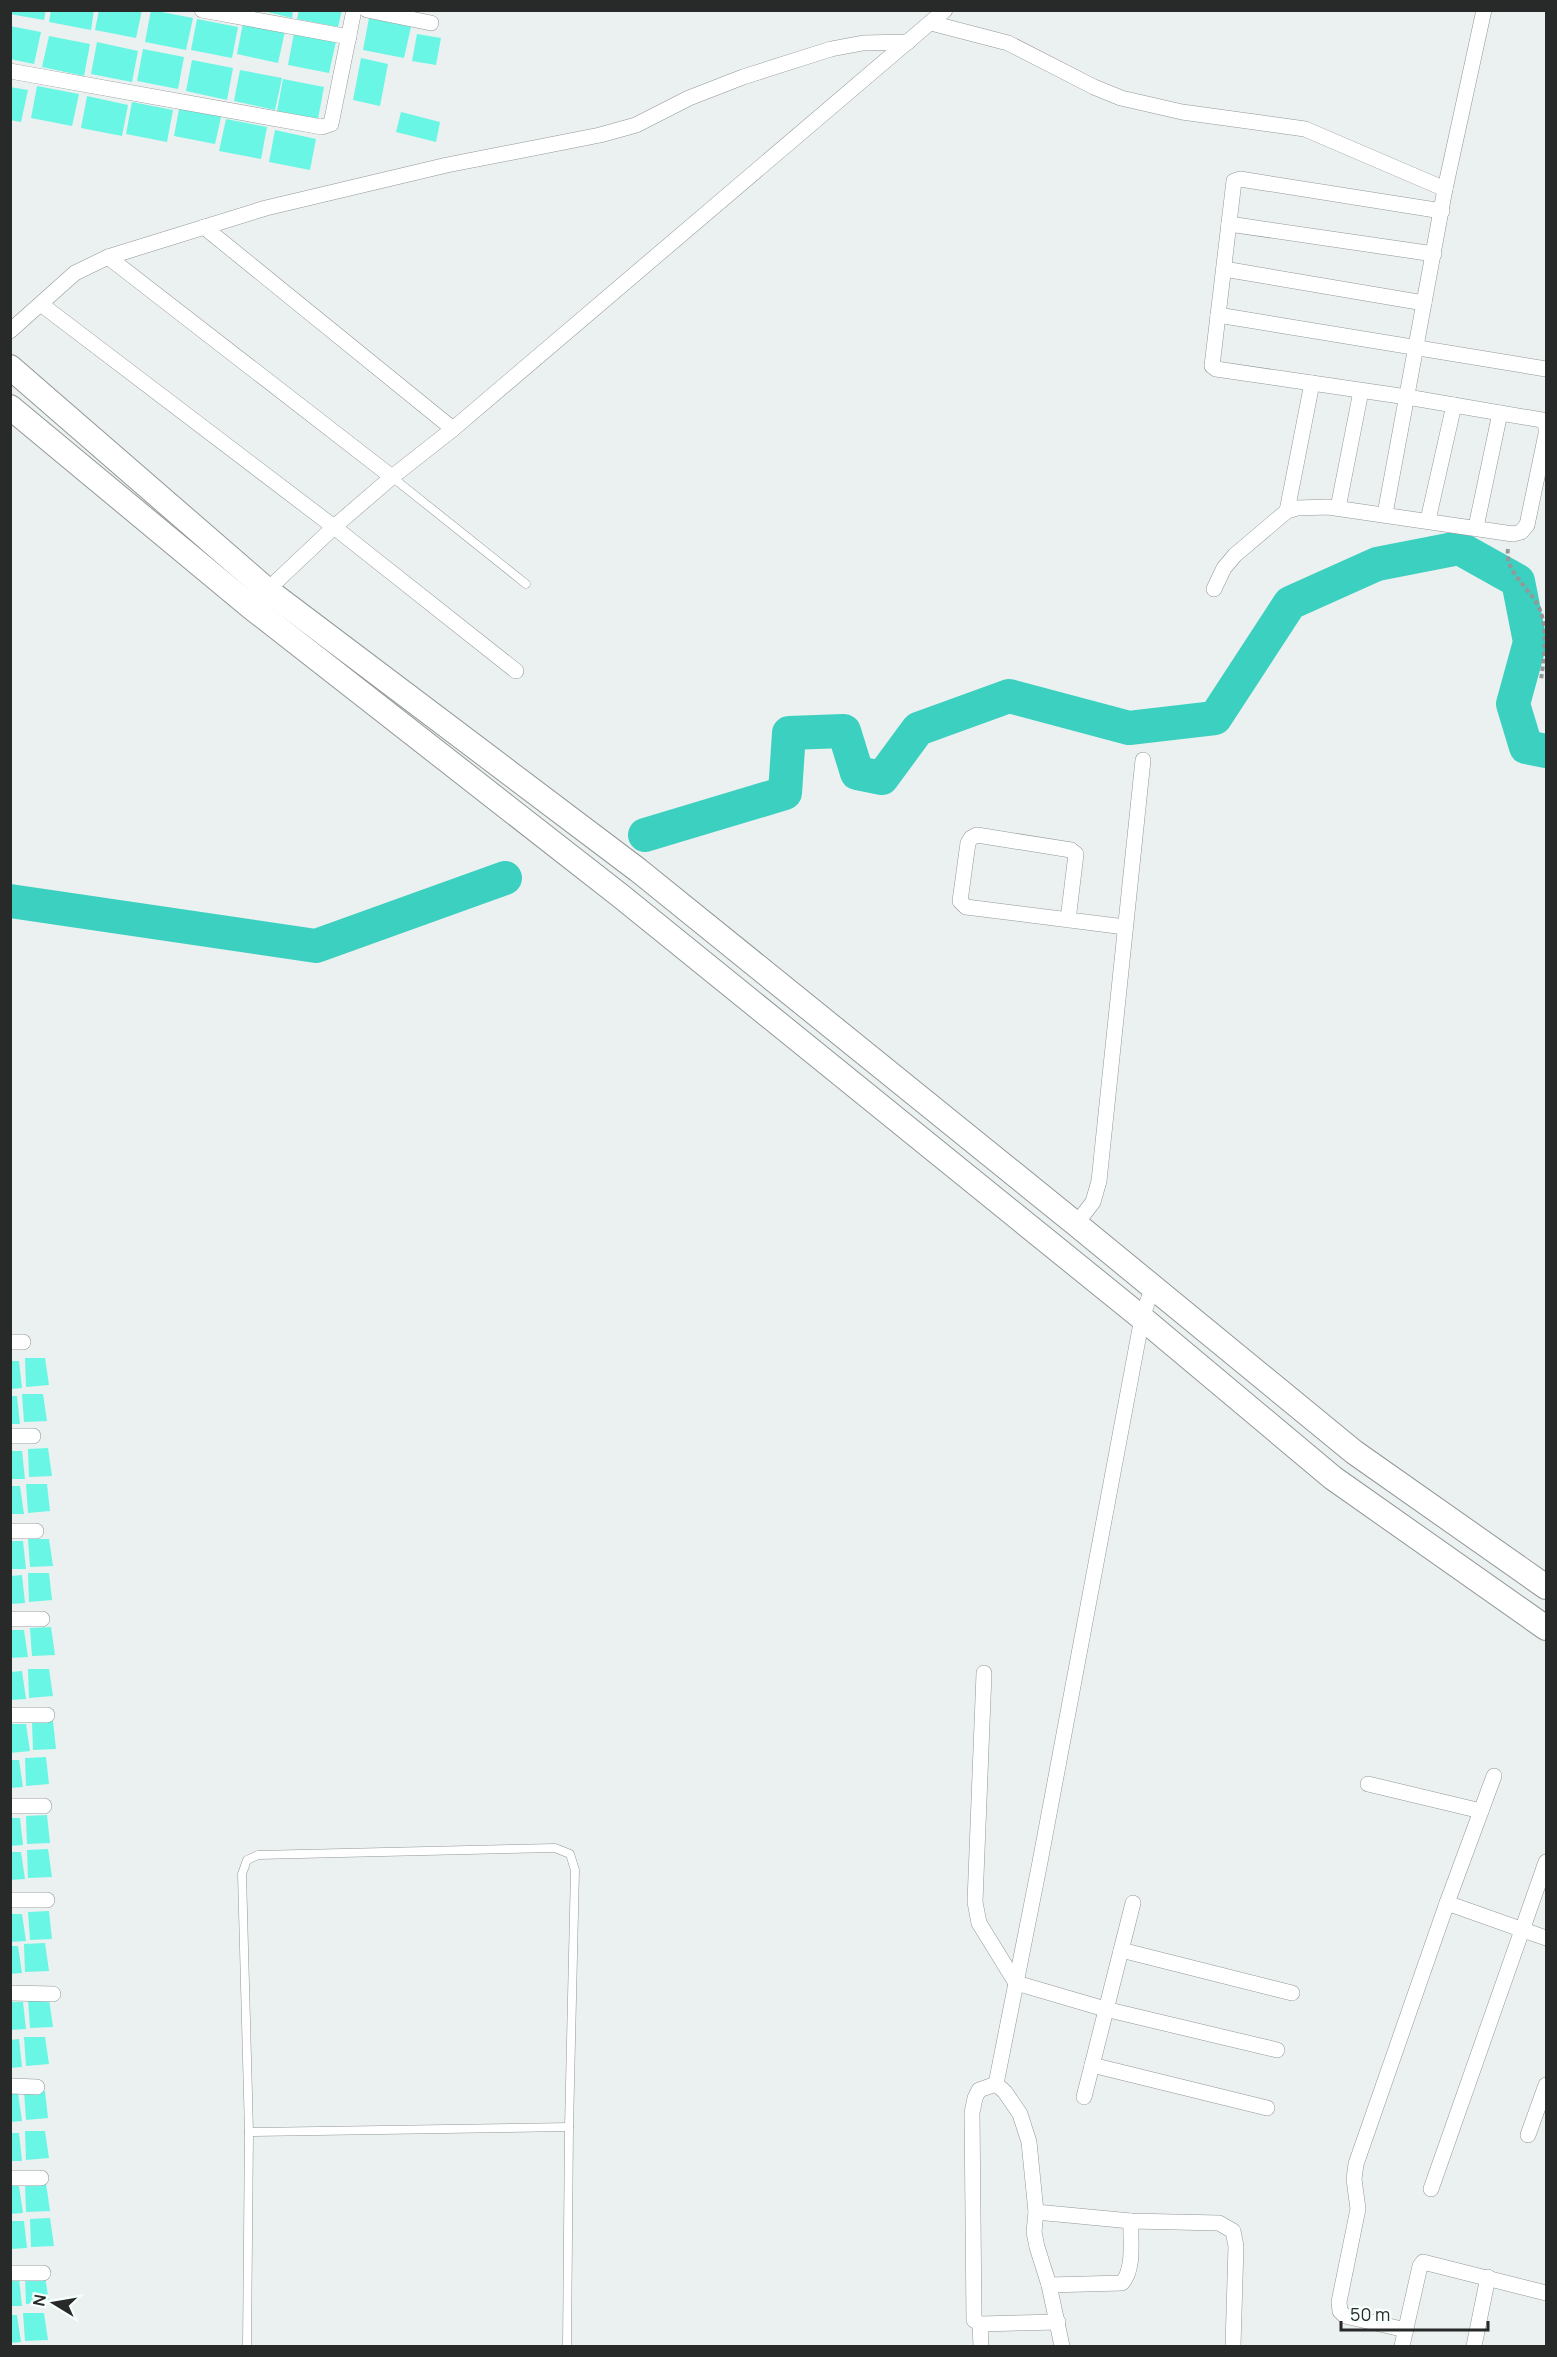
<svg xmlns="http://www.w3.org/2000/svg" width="1557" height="2357" font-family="Manrope,sans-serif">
<rect width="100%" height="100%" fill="#eaf1f0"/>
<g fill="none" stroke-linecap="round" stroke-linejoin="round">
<!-- river -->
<g stroke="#3bd0bf" stroke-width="34">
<path d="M645 835 785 793 789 733 844 731 857 773 882 778 918 729 1009 696 1129 728 1215 718 1290 603 1377 564 1459 548 1518 581 1530 642 1513 704 1526 747 1546 751"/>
<path d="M10 901 316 946 505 878"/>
</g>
</g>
<!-- building -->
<g fill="#6af6e4">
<path d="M10 10H46L44 20 10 14Z"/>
<path d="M51 10H94L91 30 49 22Z"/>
<path d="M99 10H142L136 38 95 30Z"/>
<path d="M151 10 193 18 186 50 145 42Z"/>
<path d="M259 10H293L292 18Z"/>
<path d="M299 10H342L338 27 297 19Z"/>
<path d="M369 18 411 27 404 58 363 50Z"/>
<path d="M197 19 238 27 232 58 191 50Z"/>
<path d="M243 23 285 31 278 63 237 54Z"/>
<path d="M10 26 41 32 34 64 10 59Z"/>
<path d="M294 33 336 41 329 73 288 65Z"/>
<path d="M417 34 441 38 436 65 412 61Z"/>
<path d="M49 36 90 44 84 76 42 67Z"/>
<path d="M97 42 138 51 132 82 91 74Z"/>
<path d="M143 49 184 57 178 89 137 81Z"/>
<path d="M361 58 388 64 380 106 353 100Z"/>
<path d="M192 60 233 68 227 100 186 91Z"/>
<path d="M240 70 282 78 275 110 234 101Z"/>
<path d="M283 79 324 87 318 119 277 111Z"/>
<path d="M37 86 79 94 72 126 31 118Z"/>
<path d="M10 87 28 90 21 122 10 120Z"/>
<path d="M87 96 128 105 122 136 81 128Z"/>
<path d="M132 102 173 110 167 142 126 134Z"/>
<path d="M180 104 222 113 215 144 174 136Z"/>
<path d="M401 112 440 122 436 142 396 132Z"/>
<path d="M226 119 267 127 261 159 219 151Z"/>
<path d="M275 130 316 139 310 170 269 162Z"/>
<path d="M25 1358H45L49 1385 26 1387Z"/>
<path d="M10 1361H19L22 1388 10 1389Z"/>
<path d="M22 1394H43L47 1421 24 1422Z"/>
<path d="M10 1396H17L20 1424H10Z"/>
<path d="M48 1448 52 1476 29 1477 28 1449Z"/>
<path d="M10 1451H22L25 1479H10Z"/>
<path d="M26 1484H47L50 1511 28 1513Z"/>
<path d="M10 1486H20L24 1514H10Z"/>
<path d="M28 1539H49L53 1566 30 1567Z"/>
<path d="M10 1541H23L26 1569H10Z"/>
<path d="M28 1573H49L52 1600 29 1602Z"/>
<path d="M22 1575 25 1603 10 1604V1576Z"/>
<path d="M51 1627 55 1655 32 1656 30 1628Z"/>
<path d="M10 1630H24L28 1657 10 1658Z"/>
<path d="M28 1669H49L53 1696 29 1698Z"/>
<path d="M22 1671 26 1699 10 1700V1672Z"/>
<path d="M53 1721 56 1749 33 1750 32 1722Z"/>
<path d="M10 1724H26L30 1751 10 1753Z"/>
<path d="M46 1757 49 1784 26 1786 25 1758Z"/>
<path d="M10 1760H19L23 1787 10 1788Z"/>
<path d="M47 1815 50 1843 27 1844 26 1816Z"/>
<path d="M10 1818H20L23 1845 10 1846Z"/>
<path d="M48 1849 52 1877 28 1878 27 1850Z"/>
<path d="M10 1852H21L25 1879 10 1880Z"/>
<path d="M49 1911 52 1939 30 1940 28 1912Z"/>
<path d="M10 1914H22L26 1941 10 1942Z"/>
<path d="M45 1943 49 1971 25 1972 24 1944Z"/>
<path d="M10 1946H18L22 1973 10 1974Z"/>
<path d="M49 1999 53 2027 30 2028 28 2000Z"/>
<path d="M10 2002H23L26 2029 10 2030Z"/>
<path d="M24 2037H45L49 2064 26 2066Z"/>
<path d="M19 2039 22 2067 10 2068V2040Z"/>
<path d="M24 2091H45L48 2118 26 2120Z"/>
<path d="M18 2093 22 2121 10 2122V2094Z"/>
<path d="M25 2131H45L49 2158 26 2160Z"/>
<path d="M10 2133H19L22 2161H10Z"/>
<path d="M46 2183 50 2211 26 2212 25 2184Z"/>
<path d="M10 2186H19L23 2213 10 2214Z"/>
<path d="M50 2218 54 2246 31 2247 30 2219Z"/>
<path d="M10 2221H24L27 2248 10 2249Z"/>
<path d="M25 2276H45L49 2303 26 2304Z"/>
<path d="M19 2278 22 2306H10V2279Z"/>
<path d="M23 2313H44L48 2340 25 2341Z"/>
<path d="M10 2315H17L21 2342 10 2343Z"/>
</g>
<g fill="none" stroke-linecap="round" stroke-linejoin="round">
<defs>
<g id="lane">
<path d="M392 477 526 584"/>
<path d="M249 2132 569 2127"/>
<path d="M247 2346 249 2132 242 1874 247 1860 258 1855 555 1848 570 1854 575 1870 569 2127 567 2346"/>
</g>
<g id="street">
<path d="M202 10 349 37"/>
<path d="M367 10 431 23"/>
<path d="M931 23 1008 43 1094 87 1121 98 1182 112 1305 129 1445 189"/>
<path d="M10 71 322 127 331 124 354 10"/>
<path d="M1229 224 1434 254"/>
<path d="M204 227 453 429"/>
<path d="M108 257 392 477"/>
<path d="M1224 269 1424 303"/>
<path d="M42 305 334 527 516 671"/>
<path d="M1218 315 1546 369"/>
<path d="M10 331 75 273 108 257 266 208 447 165 600 135 636 125 689 98 743 77 831 49 863 43 908 42"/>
<path d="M1338 508 1361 391"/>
<path d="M1287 511 1312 383"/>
<path d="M1385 514 1445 189 1484 10"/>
<path d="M1428 520 1454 405"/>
<path d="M1476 527 1500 413"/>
<path d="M1214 589 1224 568 1235 555 1287 511 1297 508 1328 507 1513 534 1521 532 1527 525 1546 434V426L1542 420 1407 397 1216 369 1212 366 1234 181 1240 179 1442 211"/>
<path d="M261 596 334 527 392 477 453 429 945 10"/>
<path d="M1068 920 1076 854 1071 850 977 835 971 838 968 843 960 901 966 907 1125 927"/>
<path d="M1076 1224 1093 1202 1099 1181 1143 760"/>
<path d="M10 1342H23"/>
<path d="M10 1436H33"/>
<path d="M10 1531H36"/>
<path d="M10 1619H42"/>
<path d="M984 1673 975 1902 979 1923 1016 1983 1105 2009 1277 2050"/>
<path d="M10 1715H47"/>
<path d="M1368 1784 1481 1811"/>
<path d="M10 1806H44"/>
<path d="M10 1900H47"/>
<path d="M1447 1903 1494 1776"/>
<path d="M1121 1950 1292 1993"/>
<path d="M10 1993 53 1994"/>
<path d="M1092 2065 1267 2108"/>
<path d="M996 2084 979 2090 975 2098 972 2113 974 2320 980 2324 1058 2322"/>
<path d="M10 2086 37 2087"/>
<path d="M1084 2097 1133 1903"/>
<path d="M1528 2135 1546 2085"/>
<path d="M10 2178H41"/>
<path d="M1431 2189 1546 1862"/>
<path d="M1036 2212 1131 2221 1219 2223 1233 2231 1236 2246 1233 2346"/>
<path d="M10 2273H43"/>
<path d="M1049 2285 1122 2283C1135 2269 1130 2239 1131 2221"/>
<path d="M980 2324 981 2346"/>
<path d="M1406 2330 1345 2316 1340 2311 1339 2302 1358 2209 1354 2179 1356 2164 1447 1903 1546 1938"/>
<path d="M1062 2346 1049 2285 1037 2247 1034 2232 1036 2212 1029 2142 1020 2114 1005 2092 996 2084 1040 1862 1142 1318 1153 1286"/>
<path d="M1402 2346 1420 2266 1423 2262 1546 2293"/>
<path d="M1474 2346 1488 2277"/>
</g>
<g id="primary">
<path d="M10 367 267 590 638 870 1076 1224 1354 1452 1546 1587"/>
<path d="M10 407 251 607 622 897 1142 1318 1333 1478 1546 1628"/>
</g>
</defs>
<!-- lane casing -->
<use href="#lane" stroke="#929897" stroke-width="9"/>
<!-- street casing -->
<use href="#street" stroke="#929897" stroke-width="16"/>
<!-- primary casing -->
<use href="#primary" stroke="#929897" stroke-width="26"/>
<!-- path -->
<path stroke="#939998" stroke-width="4" stroke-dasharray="4.5 3" stroke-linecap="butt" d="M1508 549C1504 573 1532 589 1540 610 1548 631 1544 658 1541 680"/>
<!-- lane -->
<use href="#lane" stroke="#fff" stroke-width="8"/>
<!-- street -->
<use href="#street" stroke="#fff" stroke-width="15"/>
<!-- primary -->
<use href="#primary" stroke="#fff" stroke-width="24"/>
</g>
<!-- border -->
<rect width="1557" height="2357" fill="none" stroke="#272a29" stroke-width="24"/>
<!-- north arrow -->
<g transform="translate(54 2303) rotate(281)" stroke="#f7fffd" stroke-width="4.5" paint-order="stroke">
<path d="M0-4.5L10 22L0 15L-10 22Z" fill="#272a29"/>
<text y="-9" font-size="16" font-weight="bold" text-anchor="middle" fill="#272a29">N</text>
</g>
<!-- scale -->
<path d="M1341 2321v9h147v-9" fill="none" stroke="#272a29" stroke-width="3"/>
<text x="1350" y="2321" font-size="18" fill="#272a29" stroke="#f7fffd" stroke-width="4.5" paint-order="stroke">50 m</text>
</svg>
